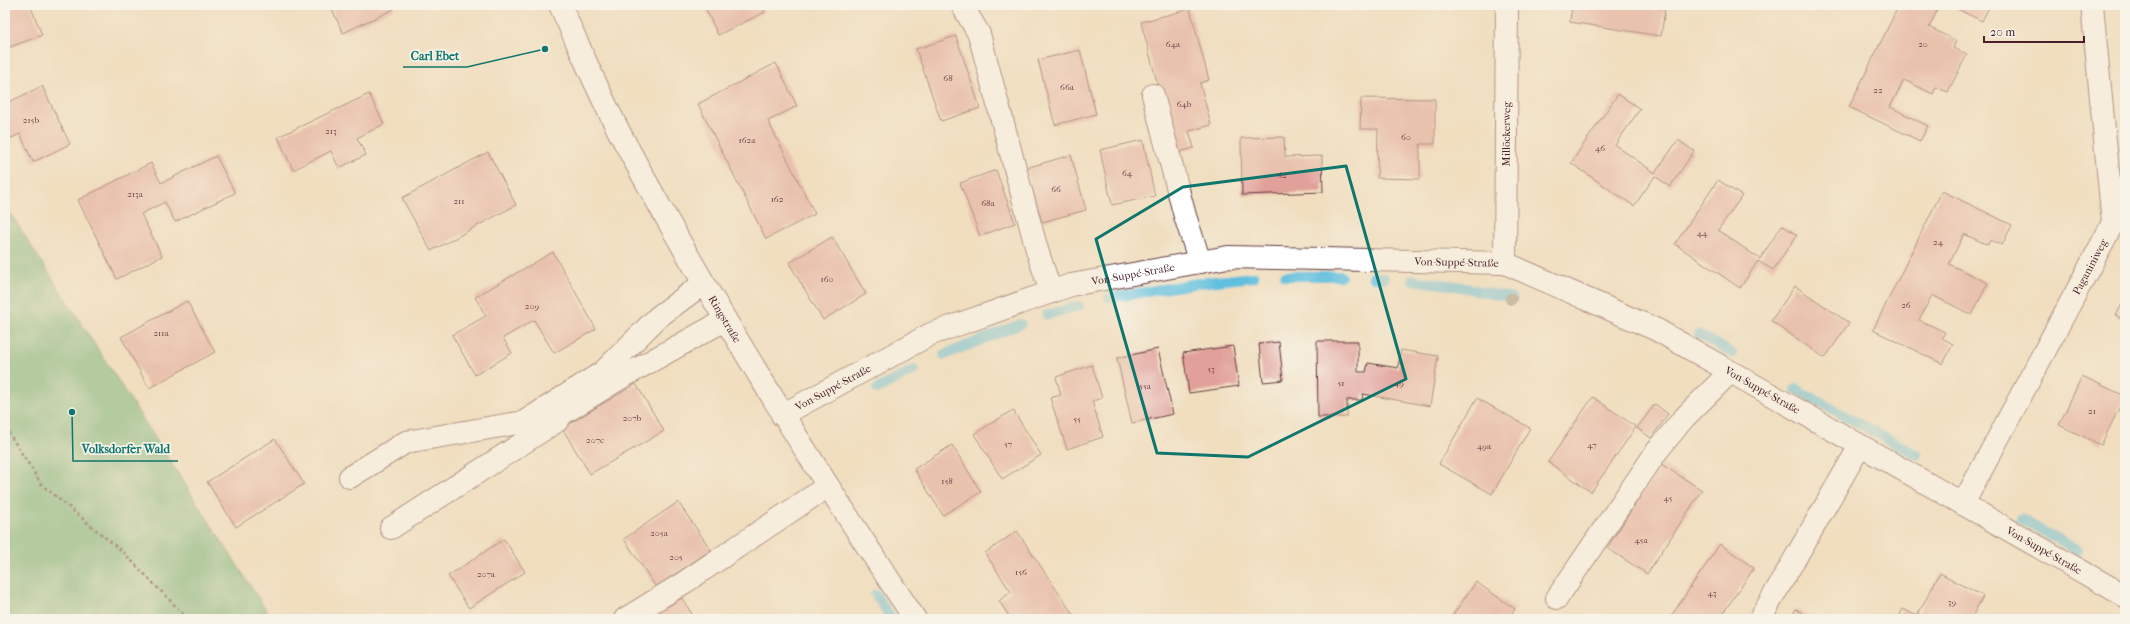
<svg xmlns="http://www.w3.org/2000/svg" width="2130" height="624" font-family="'IM FELL French Canon',serif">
<rect width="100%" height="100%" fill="#f7f3e8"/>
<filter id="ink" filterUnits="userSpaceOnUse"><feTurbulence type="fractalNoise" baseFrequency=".025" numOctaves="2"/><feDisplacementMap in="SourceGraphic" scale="8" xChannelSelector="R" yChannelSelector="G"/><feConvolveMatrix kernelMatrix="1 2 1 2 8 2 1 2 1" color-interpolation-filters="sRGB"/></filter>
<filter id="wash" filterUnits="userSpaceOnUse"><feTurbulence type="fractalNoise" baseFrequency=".012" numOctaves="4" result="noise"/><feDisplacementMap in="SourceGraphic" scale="16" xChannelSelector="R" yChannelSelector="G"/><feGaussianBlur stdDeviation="0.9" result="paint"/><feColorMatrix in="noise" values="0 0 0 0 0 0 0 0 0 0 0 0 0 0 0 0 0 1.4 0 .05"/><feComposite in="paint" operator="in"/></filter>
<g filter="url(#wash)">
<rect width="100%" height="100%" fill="#f0debf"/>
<!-- forest -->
<path fill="#6cb278" stroke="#5b6852" d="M5 205 272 619H5Z"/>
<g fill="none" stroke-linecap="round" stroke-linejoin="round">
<!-- stream -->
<g stroke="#60bfde" stroke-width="10">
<path d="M1285 276H1341"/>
<path d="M1373 277 1384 278"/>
<path d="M1412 280 1456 286 1512 298"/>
<path d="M1109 298 1198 283 1254 277"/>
<path d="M1047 315 1079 306"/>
<path d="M1699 334 1732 353"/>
<path d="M944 355 1021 324"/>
<path d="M877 389 914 370"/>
<path d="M1796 389 1917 455"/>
<path d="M2021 519 2077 550"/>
<path d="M875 594 892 619"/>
</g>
</g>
<g id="blocks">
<!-- building -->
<g fill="#e1a09a">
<path d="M5 5H30L42 35 5 49Z"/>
<path d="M330 5H392L394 9 343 33Z"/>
<path d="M704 5H761L765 12 718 35Z"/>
<path d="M1572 5H1643L1665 9 1661 36 1570 22Z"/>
<path d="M1899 5H1940L1929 27 1956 41 1953 48 1967 54 1948 92 1936 87 1933 94 1904 80 1890 107 1928 126 1920 141 1849 107Z"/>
<path d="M1949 5H1990L1982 21Z"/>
<path d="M1190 9 1209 80 1200 83 1211 125 1189 131 1194 148 1176 153 1141 22Z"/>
<path d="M956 36 980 108 941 121 916 49Z"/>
<path d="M1080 50 1096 114 1055 125 1038 60Z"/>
<path d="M776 63 797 106 768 121 815 214 766 239 698 104Z"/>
<path d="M42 86 70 144 33 162 20 134 5 141V104Z"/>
<path d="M369 94 384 124 357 138 366 155 339 168 331 151 293 170 278 137Z"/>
<path d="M1618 94 1640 109 1615 145 1655 173 1678 140 1694 151 1670 187 1655 176 1634 206 1571 163Z"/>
<path d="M1361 98 1435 99V144H1420V179L1377 178 1378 129H1360Z"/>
<path d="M1284 137 1285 157 1322 156 1323 192 1242 195 1241 138Z"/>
<path d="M1143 140 1155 196 1112 205 1100 150Z"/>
<path d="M488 152 516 205 431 251 402 198Z"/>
<path d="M1071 155 1086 210 1042 222 1026 168Z"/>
<path d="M216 156 235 193 175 222 165 202 141 214 162 256 117 279 78 200 151 163 161 183Z"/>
<path d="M996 170 1015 223 980 236 960 183Z"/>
<path d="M1718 180 1742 196 1718 230 1760 259 1782 225 1797 235 1773 270 1758 261 1740 288 1675 244Z"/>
<path d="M1942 191 2012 225 2002 245 1990 240 1988 245 1964 234 1949 264 1988 283 1972 315 1932 295 1919 320 1945 332 1942 338 1953 344 1943 364 1873 330Z"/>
<path d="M832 237 866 294 823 320 789 263Z"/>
<path d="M553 252 596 329 554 353 534 320 503 338 512 353 475 375 452 335 486 316 475 297Z"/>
<path d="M1795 286 1849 323 1825 358 1771 321Z"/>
<path d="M2125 298V321L2116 316Z"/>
<path d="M187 301 215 352 149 388 121 337Z"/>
<path d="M1317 341H1358V372H1366L1368 363 1398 368 1401 350 1438 356 1430 406 1363 394 1362 400H1347V417H1318Z"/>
<path d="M1279 342 1283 380 1263 382 1259 344Z"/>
<path d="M1233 346 1239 386 1189 393 1183 353Z"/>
<path d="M1158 349 1173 414 1132 423 1117 358Z"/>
<path d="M1092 365 1102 398 1092 401 1103 437 1067 449 1050 398 1061 395 1056 377Z"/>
<path d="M2082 376 2125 396 2101 445 2059 425Z"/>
<path d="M636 384 664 431 590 474 562 428Z"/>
<path d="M1593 397 1636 427 1591 492 1548 462Z"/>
<path d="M1477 398 1530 428 1492 494 1439 464Z"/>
<path d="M1655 404 1668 414 1651 438 1637 428Z"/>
<path d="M1013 410 1041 455 1002 479 974 434Z"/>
<path d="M275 439 304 484 236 527 207 482Z"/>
<path d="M952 445 981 492 943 515 914 469Z"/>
<path d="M1661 464 1702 490 1647 574 1607 548Z"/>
<path d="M678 502 711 550 656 587 624 539Z"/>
<path d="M1017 531 1076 619H1011L999 601 1011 592 985 553Z"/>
<path d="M504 539 525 572 469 608 448 576Z"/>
<path d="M1720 544 1754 568 1719 619H1669Z"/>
<path d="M1940 573 1983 596 1971 619H1898L1903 609 1917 616Z"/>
<path d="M1476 582 1515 609 1508 619H1450Z"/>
<path d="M682 598 695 619H646Z"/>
<path d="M1796 609 1812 619H1790Z"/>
</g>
</g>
</g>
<g filter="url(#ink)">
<use href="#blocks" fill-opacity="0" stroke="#633c41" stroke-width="1"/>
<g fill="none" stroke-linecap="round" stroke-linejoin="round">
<defs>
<g id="minor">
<path id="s1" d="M560 5C581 50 600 97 624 141 712 305 811 463 915 619"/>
<path d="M962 5 979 34 1037 250 1051 292"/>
<path d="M1153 95 1185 216 1200 262"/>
<path id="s2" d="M1505 263 1507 5"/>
<path id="s3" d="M782 415 931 334 1071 285 1228 257 1505 263 1657 330 2125 596"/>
<path d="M350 477 406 442 524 422 603 372 658 317 704 283"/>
<path id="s4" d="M1963 504 2113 223 2092 5"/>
<path d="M391 528 557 421 562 414 619 379 725 320"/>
<path d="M1557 598 1657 451 1684 418 1730 372"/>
<path d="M625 619 685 582 828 486"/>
<path d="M1760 619 1860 446"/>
</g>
</defs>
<!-- minor casing -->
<use href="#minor" stroke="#633c41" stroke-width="24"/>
<!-- path -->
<path stroke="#633c41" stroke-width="2.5" stroke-dasharray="3 3" stroke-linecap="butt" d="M5 427 42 485 124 553 188 619"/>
<!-- minor -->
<use href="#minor" stroke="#fff" stroke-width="22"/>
</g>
<!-- trees -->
<circle fill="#9f927e" cx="1511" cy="299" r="6"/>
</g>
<!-- marked area -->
<path d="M0 0H2130V624H0ZM1346 166 1406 379 1248 457 1157 453 1096 239 1183 187Z" fill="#f0debf" fill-opacity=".55" fill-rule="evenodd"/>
<path fill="none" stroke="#0f766e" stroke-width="3" stroke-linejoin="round" d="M1346 166 1406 379 1248 457 1157 453 1096 239 1183 187Z"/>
<g text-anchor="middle" stroke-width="3.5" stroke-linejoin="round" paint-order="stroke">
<!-- number labels -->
<g font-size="9" fill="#703f47">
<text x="1173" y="47">64a</text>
<text x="1923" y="47">20</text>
<text x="948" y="81">68</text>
<text x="1067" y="90">66a</text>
<text x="1878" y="93">22</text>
<text x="1184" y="107">64b</text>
<text x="31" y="123">215b</text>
<text x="331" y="134">213</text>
<text x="1406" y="140">60</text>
<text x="747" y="143">162a</text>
<text x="1600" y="151">46</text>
<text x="1127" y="176">64</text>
<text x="1282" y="178">62</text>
<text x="1056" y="192">66</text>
<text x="135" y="197">213a</text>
<text x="777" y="202">162</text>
<text x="459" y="204">211</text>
<text x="988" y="206">68a</text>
<text x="1702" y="236">44</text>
<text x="1938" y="245">24</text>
<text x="827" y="282">160</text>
<text x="1906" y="308">26</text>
<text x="532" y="309">209</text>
<text x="161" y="336">211a</text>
<text x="1211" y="372">53</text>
<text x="1341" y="386">51</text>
<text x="1399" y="386">49</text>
<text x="1145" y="389">55a</text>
<text x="2092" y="414">21</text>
<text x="632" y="421">207b</text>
<text x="1077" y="422">55</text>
<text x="595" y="443">207c</text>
<text x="1008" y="447">57</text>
<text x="1592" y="448">47</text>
<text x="1484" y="449">49a</text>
<text x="947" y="484">158</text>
<text x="1668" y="501">45</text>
<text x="659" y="536">205a</text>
<text x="1641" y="543">45a</text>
<text x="676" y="560">205</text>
<text x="1021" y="575">156</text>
<text x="486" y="577">207a</text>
<text x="1712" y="596">43</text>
<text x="1952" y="605">39</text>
</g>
<!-- street labels -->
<g font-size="11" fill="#4a1f2b" stroke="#f7f3e8">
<text dy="4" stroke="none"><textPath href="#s2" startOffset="129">Millöckerweg</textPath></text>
<text dy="4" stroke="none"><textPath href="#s3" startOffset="706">Von-Suppé-Straße</textPath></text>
<text dy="4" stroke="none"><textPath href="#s4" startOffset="269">Paganiniweg</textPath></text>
<text dy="4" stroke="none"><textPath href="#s3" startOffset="381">Von-Suppé-Straße</textPath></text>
<text dy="4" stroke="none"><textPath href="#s1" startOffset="355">Ringstraße</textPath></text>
<text dy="4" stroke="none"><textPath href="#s3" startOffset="58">Von-Suppé-Straße</textPath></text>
<text dy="4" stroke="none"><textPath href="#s3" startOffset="1042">Von-Suppé-Straße</textPath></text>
<text dy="4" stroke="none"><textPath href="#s3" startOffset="1366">Von-Suppé-Straße</textPath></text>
</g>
</g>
<!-- callouts -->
<path fill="none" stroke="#0f766e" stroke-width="1.5" d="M545 49L467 67H403M72 412L73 461H178"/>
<g fill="#0f766e" stroke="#f7f3e8" stroke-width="1.5">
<circle cx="545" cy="49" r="4"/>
<circle cx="72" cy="412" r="4"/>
</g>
<g font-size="12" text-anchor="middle" font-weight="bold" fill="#0f766e" stroke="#f7f3e8" stroke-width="3.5" stroke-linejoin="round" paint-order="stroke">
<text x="435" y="60">Carl Ebet</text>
<text x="126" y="453">Volksdorfer Wald</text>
</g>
<!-- margin -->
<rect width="2130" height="624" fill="none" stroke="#f7f3e8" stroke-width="20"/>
<!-- scale -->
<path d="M1984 36v6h100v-6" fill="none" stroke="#4a1f2b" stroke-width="2"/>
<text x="1990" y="36" font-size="12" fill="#4a1f2b" stroke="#f7f3e8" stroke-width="3" paint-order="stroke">20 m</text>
</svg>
